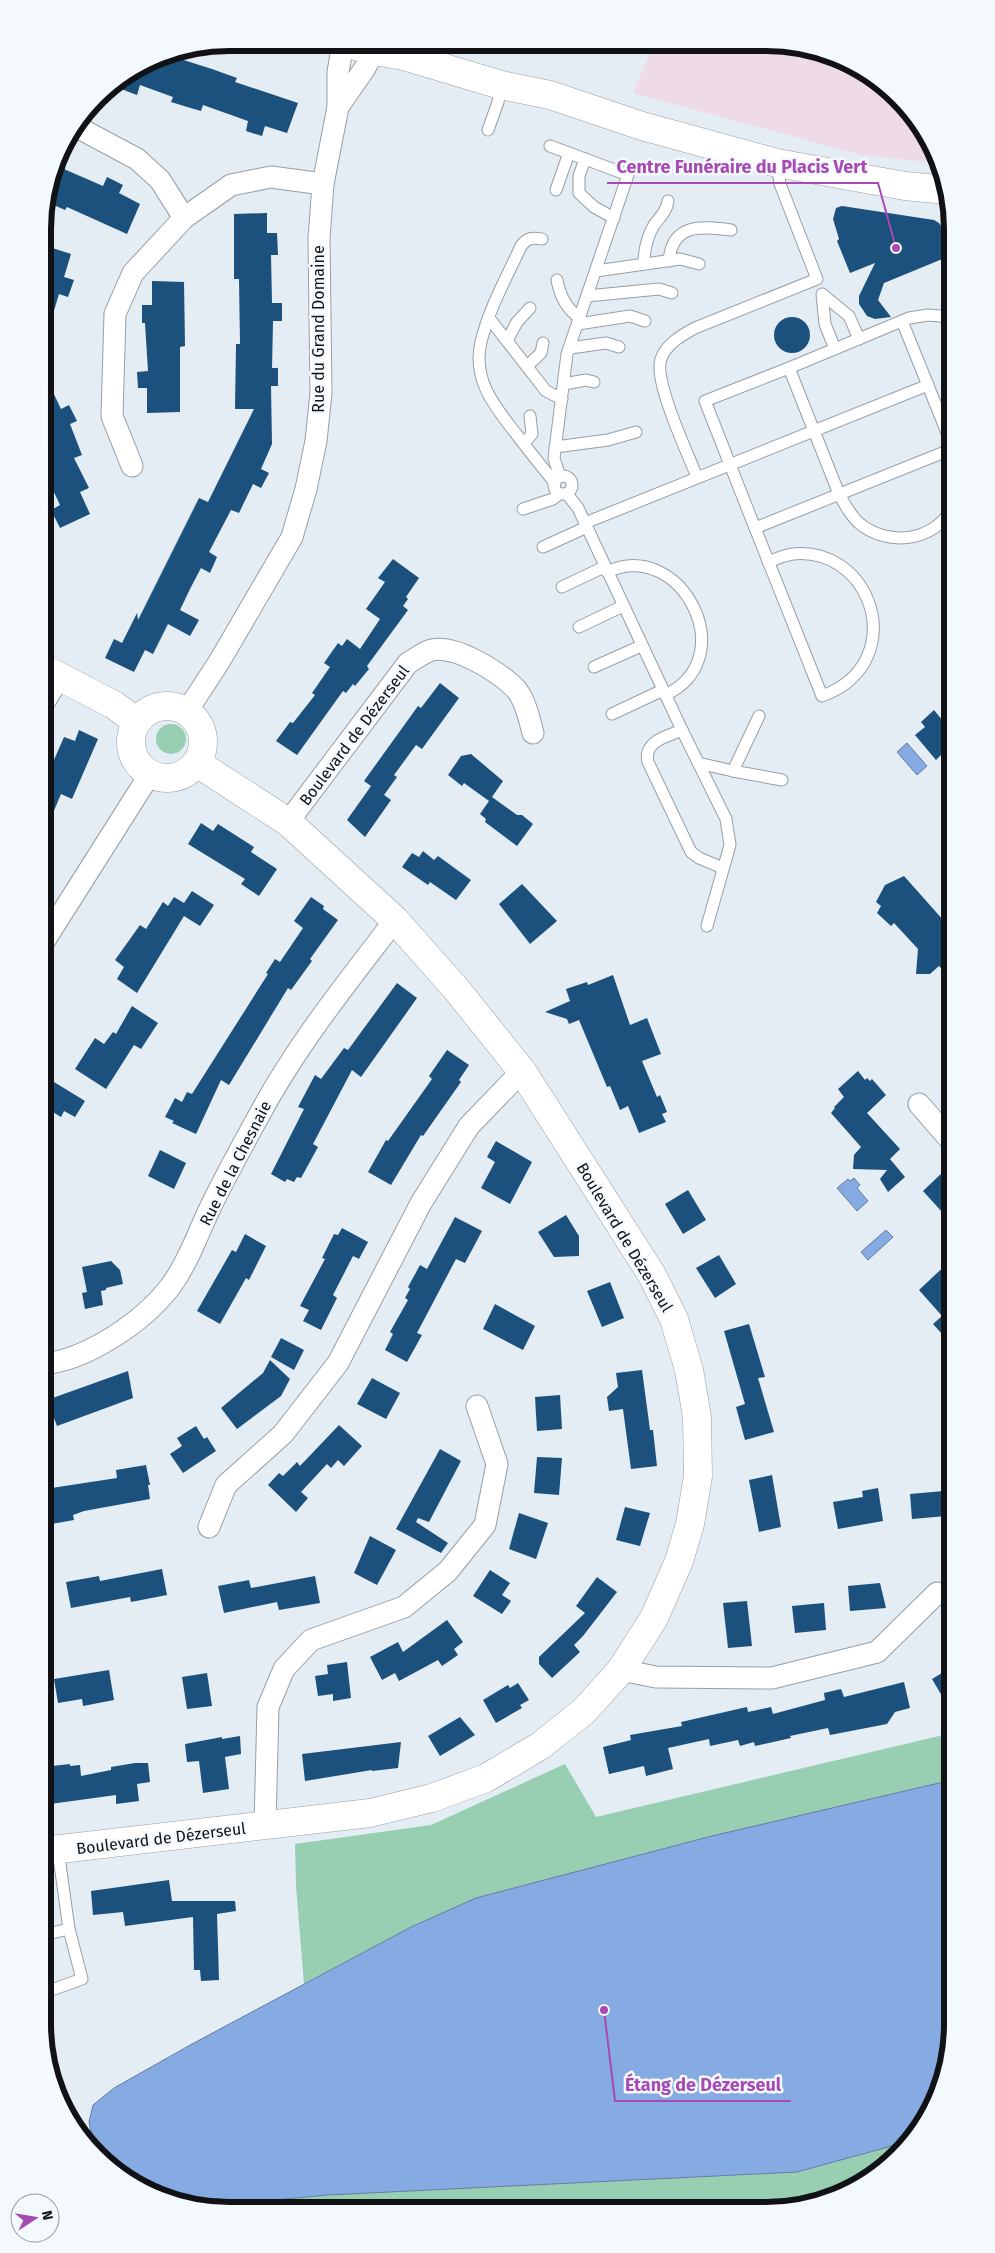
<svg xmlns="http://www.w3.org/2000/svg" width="995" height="2253" font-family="'Fira Sans',sans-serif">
<rect width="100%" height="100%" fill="#e4ecf4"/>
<!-- education -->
<path fill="#efdae8" d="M653 45 801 46 848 62 889 89 921 126 938 163 861 155 633 93Z"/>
<!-- green -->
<g fill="#98cfb3">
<circle cx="171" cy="739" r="15"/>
<path d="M952 1733V1780L712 1836 476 1898 411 1927 304 1984 296 1886 295 1844 431 1825 565 1764 596 1817Z"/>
<path d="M910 2141 869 2179 814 2204 199 2207 328 2195 797 2172Z"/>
</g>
<!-- water -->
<g fill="#86aae2" stroke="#637ca4">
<path d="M907 743 927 766 917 775 897 752Z"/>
<path d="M854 1178 860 1185 857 1188 868 1201 857 1211 837 1188 848 1179 850 1181Z"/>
<path d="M886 1230 893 1237 868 1260 861 1252Z"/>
<path d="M952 1780V2035L938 2095 910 2141 797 2172 328 2195 199 2207H193L147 2191 106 2164 95 2150 89 2122 93 2105 114 2088 192 2044 411 1927 476 1898 712 1836Z"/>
</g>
<!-- building -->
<g fill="#1b517c">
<path d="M158 57 173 62 174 57 212 69 237 78 235 82 298 103 287 133 265 126 262 136 246 131 248 121 203 105 201 111 184 106 171 102 173 97 140 85 137 95 121 89 124 80 122 79Z"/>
<path d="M57 166 103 186 107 177 123 185 119 193 140 204 127 234 67 207 65 210 47 202Z"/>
<path d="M842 206 934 220 939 223 943 229 952 227V255L884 283 878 300 891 317 875 319 867 316 859 304V296L875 263 850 273 837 241 839 239 833 219 836 208Z"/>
<path d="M267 213V233H277L278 255H271L272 303H282V321H273L272 368H278V386H271L272 444 261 469 269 473 261 488 253 484 239 513 231 510 209 552 217 557 210 573 201 568 190 589 180 610 199 620 190 636 168 624 153 654 145 650 134 672 105 658 114 639 122 643 137 613 138 620 199 498 208 502 254 409H235L236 344H240L239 279H234V214Z"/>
<path d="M43 245 71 254 64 277 74 280 68 297 59 294 47 334 43 333Z"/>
<path d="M152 281 184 282 185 346 180 347V412L147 413V388H138L137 372 148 371 145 323H142V305H152Z"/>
<circle cx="792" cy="335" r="18"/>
<path d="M43 371 61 409 69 405 77 421 70 424 82 455 74 458 89 488 80 492 90 514 60 528 51 510 60 505 43 469Z"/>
<path d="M393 559 419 578 406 597 408 599 403 606 408 610 367 666 369 669 355 686 353 684 346 693 343 691 297 755 276 741 290 722 293 723 315 695 312 693 330 667 324 663 338 643 342 646 347 639 360 649 380 619 366 609 385 582 378 578Z"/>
<path d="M440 683 459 698 422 749 416 745 394 775 397 777 384 795 391 800 365 837 347 820 371 786 364 781 418 706 421 708Z"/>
<path d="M934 710 952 732V769L941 755 936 760 915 735 925 727 921 722Z"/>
<path d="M79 730 98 739 72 799 61 794 43 837V785L64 737 75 741Z"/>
<path d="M471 754 503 781 492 797 517 815H522L533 824 517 846 485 822 486 819 480 814 489 801 464 783 462 786 448 775 461 756Z"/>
<path d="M201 823 213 831 218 824 254 847 251 852 277 869 259 896 241 884 245 879 188 844Z"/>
<path d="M423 851 434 860 438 856 471 880 456 900 430 882 428 885 402 867 412 853 419 857Z"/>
<path d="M904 876 952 930V980L939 966 930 974H916L918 949 894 923 891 926 877 913 881 906 876 902 885 885Z"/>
<path d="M522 884 557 921 530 944 499 904Z"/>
<path d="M192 891 214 905 200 926 184 916 137 993 117 979 124 967 115 960 140 925 146 929 163 902 168 906 174 897 184 903Z"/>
<path d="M311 897 324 906 323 909 338 920 310 959 312 961 291 990 288 988 229 1085 221 1080 196 1134 172 1123 174 1121 165 1117 175 1098 182 1102 187 1092 192 1094 268 974 266 973 275 959 280 962 303 928 294 921Z"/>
<path d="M613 975 630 1025 647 1018 661 1054 642 1061 657 1097 660 1095 667 1112 662 1114 666 1122 639 1133 628 1106 620 1110 610 1086 607 1087 579 1020 569 1024 567 1019 545 1012 570 1001 566 989 587 982 588 985Z"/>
<path d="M397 983 417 998 361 1077 352 1070 313 1144 318 1147 301 1178 297 1177 294 1182 287 1179 285 1182 271 1174 304 1109 298 1107 315 1075 321 1079 344 1048 348 1050Z"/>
<path d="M132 1006 158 1023 141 1049 134 1045 106 1089 75 1069 95 1038 104 1044 113 1032 116 1034Z"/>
<path d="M447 1050 469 1065 459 1080 461 1082 423 1136 421 1135 391 1185 368 1172 386 1140 388 1141 432 1079 429 1076Z"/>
<path d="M858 1071 865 1080 867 1078 870 1081 872 1079 886 1095 867 1113 900 1149 890 1159 905 1177 888 1192 880 1179 887 1170 853 1169 854 1155 861 1147 831 1113 835 1108 834 1107 844 1097 838 1089Z"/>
<path d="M54 1082 85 1101 75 1117 64 1111 61 1117 43 1106V1100Z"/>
<path d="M496 1141 532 1162 510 1204 481 1188 495 1162 487 1157Z"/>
<path d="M160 1150 186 1163 174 1189 148 1176Z"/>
<path d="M944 1171 952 1180V1203L942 1212 923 1191Z"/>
<path d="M688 1190 706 1220 683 1234 665 1204Z"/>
<path d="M566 1215 579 1236V1256L554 1257 538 1232Z"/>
<path d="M455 1217 482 1231 465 1263 456 1259 417 1333 422 1335 407 1362 385 1350 393 1334 390 1332 408 1300 405 1298 410 1289 408 1287 420 1265 427 1269Z"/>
<path d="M342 1228 368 1242 359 1259 353 1256 333 1295 337 1298 321 1330 303 1321 309 1310 300 1306 325 1259 322 1258 334 1234 338 1235Z"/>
<path d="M245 1234 266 1246 249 1280 246 1278 220 1324 197 1311 232 1250 236 1252Z"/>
<path d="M719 1255 736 1284 715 1298 696 1268Z"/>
<path d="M952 1259V1345L933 1324 942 1316 919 1290Z"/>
<path d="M111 1261 120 1270 123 1284 106 1288V1290L101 1291 103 1305 85 1309 82 1293 87 1292 82 1267Z"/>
<path d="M610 1282 624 1318 602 1327 587 1291Z"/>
<path d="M495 1304 535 1326 523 1350 483 1329Z"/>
<path d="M749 1324 765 1377 758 1378 774 1432 745 1440 736 1407 745 1404 724 1331Z"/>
<path d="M281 1338 304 1350 294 1370 271 1357Z"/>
<path d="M270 1360 290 1379 281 1396 237 1429 221 1408 263 1373Z"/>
<path d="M642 1370 650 1430H653L657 1466 631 1469 623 1409 609 1411 607 1397 618 1387 616 1373Z"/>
<path d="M128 1371 133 1398 57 1426 47 1400Z"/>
<path d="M372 1378 400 1393 386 1419 357 1404Z"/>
<path d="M560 1395 562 1429 537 1431 535 1397Z"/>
<path d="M339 1425 362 1446 344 1466 338 1460 331 1468 327 1464 301 1492 308 1498 296 1512 268 1485 279 1473 283 1476 297 1462 300 1466Z"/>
<path d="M196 1426 204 1439 207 1437 216 1451 183 1473 170 1454 182 1446 177 1438Z"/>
<path d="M440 1449 461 1461 429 1522 418 1518 416 1522 448 1543 441 1553 396 1529Z"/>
<path d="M537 1457 562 1458 559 1495 534 1493Z"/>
<path d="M146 1465 150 1485H148L150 1499 84 1511 73 1515 74 1520 46 1525 43 1507 48 1506 45 1489 117 1478 116 1470Z"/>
<path d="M772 1475 781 1527 759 1532 749 1480Z"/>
<path d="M878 1488 883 1521 838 1529 833 1502 863 1497 862 1491Z"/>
<path d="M944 1491 946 1516 912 1519 910 1494Z"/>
<path d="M625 1507 650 1513 640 1546 616 1540Z"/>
<path d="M519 1513 548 1523 536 1559 509 1549Z"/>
<path d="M370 1536 396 1550 377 1585 354 1573Z"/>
<path d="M162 1569 167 1595 131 1602 130 1597 71 1608 66 1582 99 1576 100 1581Z"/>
<path d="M490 1570 510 1583 502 1595 511 1601 502 1614 473 1596Z"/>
<path d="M315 1576 320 1603 279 1610 277 1602 224 1613 218 1586 249 1580 251 1588Z"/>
<path d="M597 1577 617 1592 583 1636 574 1645 580 1652 552 1678 539 1664V1657L585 1613 576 1606Z"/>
<path d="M880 1583 886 1608 850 1611 848 1586Z"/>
<path d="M747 1601 752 1646 728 1648 723 1603Z"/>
<path d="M824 1603 826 1630 795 1633 792 1606Z"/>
<path d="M447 1620 463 1642 454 1649 458 1655 442 1666 438 1660 399 1681 395 1673 382 1680 370 1657 398 1642 403 1652Z"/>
<path d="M347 1662 351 1698 333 1701V1694L318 1696 315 1676 328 1674 327 1665Z"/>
<path d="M952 1667V1713L932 1679Z"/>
<path d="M109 1670 114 1700 83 1706 82 1699 58 1703 54 1679Z"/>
<path d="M207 1673 212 1706 187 1709 182 1677Z"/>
<path d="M904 1682 910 1708 895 1712 887 1724 830 1735 828 1728 790 1736 791 1738 755 1746 754 1742 740 1746 738 1740 710 1746 709 1739 668 1748 673 1769 646 1776 644 1766 609 1774 603 1747 631 1740 630 1735 682 1726 681 1722 747 1707 748 1712 771 1707 773 1714 825 1700 824 1693 841 1689 844 1697Z"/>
<path d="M518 1683 529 1700 520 1705 522 1708 496 1723 483 1700 508 1685 510 1688Z"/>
<path d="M460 1717 475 1735 440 1756 428 1736Z"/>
<path d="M240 1736 241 1754 225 1757 229 1789 203 1793 199 1761 187 1762 185 1744 222 1737V1739Z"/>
<path d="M401 1742 398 1768 372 1771V1770L305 1781 302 1754Z"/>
<path d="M135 1763H148L150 1782 137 1784 139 1801 116 1804V1795L43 1805V1767L70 1764V1766L80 1765 81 1776 111 1770V1767Z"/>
<path d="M169 1880 172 1901H235L236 1911 217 1914 219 1980 201 1981 200 1970H194L193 1917 125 1926 123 1912 93 1915 91 1891Z"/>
</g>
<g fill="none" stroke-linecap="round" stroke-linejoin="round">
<defs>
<g id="lane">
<path d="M488 130 498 102 501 85"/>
<path d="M550 146 628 175 567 354 554 458 560 477"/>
<path d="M585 159 579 176V193L594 207 614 218"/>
<path d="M556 190 569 153"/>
<path d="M542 239C532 237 527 238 521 246 507 277 489 308 481 342 472 380 495 407 517 435 529 451 542 467 555 483"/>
<path d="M669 261C672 223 702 226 731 230"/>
<path d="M644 264C644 250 647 237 654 225 660 217 667 211 668 201"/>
<path d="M596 271 680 259 699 264"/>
<path d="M557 280C560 296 566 309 580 318"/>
<path d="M587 296 659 289 672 293"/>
<path d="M489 318 546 391 562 399"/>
<path d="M902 321 952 445"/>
<path d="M578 324 630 316 645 321"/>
<path d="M507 341 517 322 530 308"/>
<path d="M570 348 606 343 619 347"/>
<path d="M835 349 825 324 822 294 849 316 859 339"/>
<path d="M527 366 541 353 543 343"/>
<path d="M789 368 705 401 755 528 952 449"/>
<path d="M564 384 586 380 594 382"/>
<path d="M524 443 532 434 530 416"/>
<path d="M555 447 608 440 636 432"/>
<circle cx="563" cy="485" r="9"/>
<path d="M697 477C688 454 653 380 661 359 666 344 682 335 695 328L817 279 780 184 777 163"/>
<path d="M567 494 578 508 585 523"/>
<path d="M952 508C934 542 887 547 859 523 850 515 845 505 839 494L789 368 909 318 928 315 952 317"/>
<path d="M523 509 553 499 559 494"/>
<path d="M755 528 822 696C830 693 838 689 845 684 903 640 865 547 793 554 785 555 776 559 768 562"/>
<path d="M543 547 587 527"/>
<path d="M607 572C681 537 744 659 665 695"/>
<path d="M562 587 604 567"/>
<path d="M579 627 623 606"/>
<path d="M594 667 641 646"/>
<path d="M612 714 663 690"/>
<path d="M682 730 726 819 730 845 707 926"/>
<path d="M698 763 733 771 759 716"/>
<path d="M733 771 782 780"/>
<path d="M723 868 699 858 691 852 648 762C643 741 668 736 682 730L585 523 928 385"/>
<path d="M43 1935 69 1929"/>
<path d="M43 1993 82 1979 69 1929 58 1850"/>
</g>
<g id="street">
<path d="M338 107 365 68 378 43"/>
<path d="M77 127 137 159 160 180 184 218"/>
<path d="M132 466 112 416 115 314 133 273 184 218 231 185 271 177 323 184"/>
<path d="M43 704 60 676"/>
<path d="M187 711 219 662 292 537 306 489 316 441 321 393 319 238 323 184 338 107V72L343 43"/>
<path d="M288 822 408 663C415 659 424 652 432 650 456 645 497 671 514 687 525 698 529 718 533 733"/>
<path d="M43 943 150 774"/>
<path d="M919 1104 952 1142"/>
<path d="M43 1364C87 1360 143 1322 170 1287 188 1263 198 1233 211 1206 225 1177 241 1148 257 1119 295 1047 346 984 395 920"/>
<path d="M209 1527 226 1485 283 1434 338 1363 421 1203 469 1126 522 1071"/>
<path d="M621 1670 656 1677 772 1678 877 1652 937 1593"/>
<path d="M265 1825 268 1707 284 1669 311 1640 404 1607 448 1571 485 1525 497 1464 477 1406"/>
</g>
<g id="secondary">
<path d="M344 43 374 51 404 56 501 85 550 95 642 126 777 163 905 186 947 190"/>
<path d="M43 668 114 705 137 722"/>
<circle cx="167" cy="742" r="36"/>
<path d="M43 1851 370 1813 432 1798 486 1778 540 1746 584 1711 621 1670 654 1618 679 1561 690 1524 698 1476 697 1417 689 1370 674 1319 652 1275 522 1071 457 990 395 920 288 822 197 763"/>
</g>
</defs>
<!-- lane casing -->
<use href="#lane" stroke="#979fa6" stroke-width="13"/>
<!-- street casing -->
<use href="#street" stroke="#979fa6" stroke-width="23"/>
<!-- secondary casing -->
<use href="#secondary" stroke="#979fa6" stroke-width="29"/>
<!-- lane -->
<use href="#lane" stroke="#fff" stroke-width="11"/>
<!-- street -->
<use href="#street" stroke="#fff" stroke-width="21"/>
<!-- secondary -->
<use href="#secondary" stroke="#fff" stroke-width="28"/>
</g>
<g text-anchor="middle" stroke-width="5" stroke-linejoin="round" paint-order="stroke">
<!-- street labels -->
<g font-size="16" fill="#101215" stroke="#f4f9fe">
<text transform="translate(318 329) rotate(-90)" y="6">Rue du Grand Domaine</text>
<text transform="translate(354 735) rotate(-53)" y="6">Boulevard de Dézerseul</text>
<text transform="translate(235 1163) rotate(-63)" y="6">Rue de la Chesnaie</text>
<text transform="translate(625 1237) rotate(59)" y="6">Boulevard de Dézerseul</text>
<text transform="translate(161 1838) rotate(-7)" y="6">Boulevard de Dézerseul</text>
</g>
</g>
<!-- crop -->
<path d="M0 0H995V2253H0ZM229 51H766A178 178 0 0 1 944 229V2024A178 178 0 0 1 766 2202H229A178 178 0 0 1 51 2024V229A178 178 0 0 1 229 51Z" fill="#f4f9fe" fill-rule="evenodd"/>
<path fill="none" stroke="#101215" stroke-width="6" d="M229 51H766A178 178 0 0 1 944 229V2024A178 178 0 0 1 766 2202H229A178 178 0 0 1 51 2024V229A178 178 0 0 1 229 51Z"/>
<!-- callouts -->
<path fill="none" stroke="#a74ab3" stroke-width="2" d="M896 248L878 183H607M604 2010L615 2101H791"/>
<g fill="#a74ab3" stroke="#f4f9fe" stroke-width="2">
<circle cx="896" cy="248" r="5"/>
<circle cx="604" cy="2010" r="5"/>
</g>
<g font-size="18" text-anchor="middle" font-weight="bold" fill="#a74ab3" stroke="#f4f9fe" stroke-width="5" stroke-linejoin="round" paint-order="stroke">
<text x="742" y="173">Centre Funéraire du Placis Vert</text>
<text x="703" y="2091">Étang de Dézerseul</text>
</g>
<!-- north arrow -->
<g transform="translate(35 2218) rotate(78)"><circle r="24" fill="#f4f9fe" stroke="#999da1"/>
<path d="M0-4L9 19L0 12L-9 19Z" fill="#a74ab3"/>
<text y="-8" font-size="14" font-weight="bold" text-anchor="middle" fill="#101215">N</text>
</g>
</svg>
